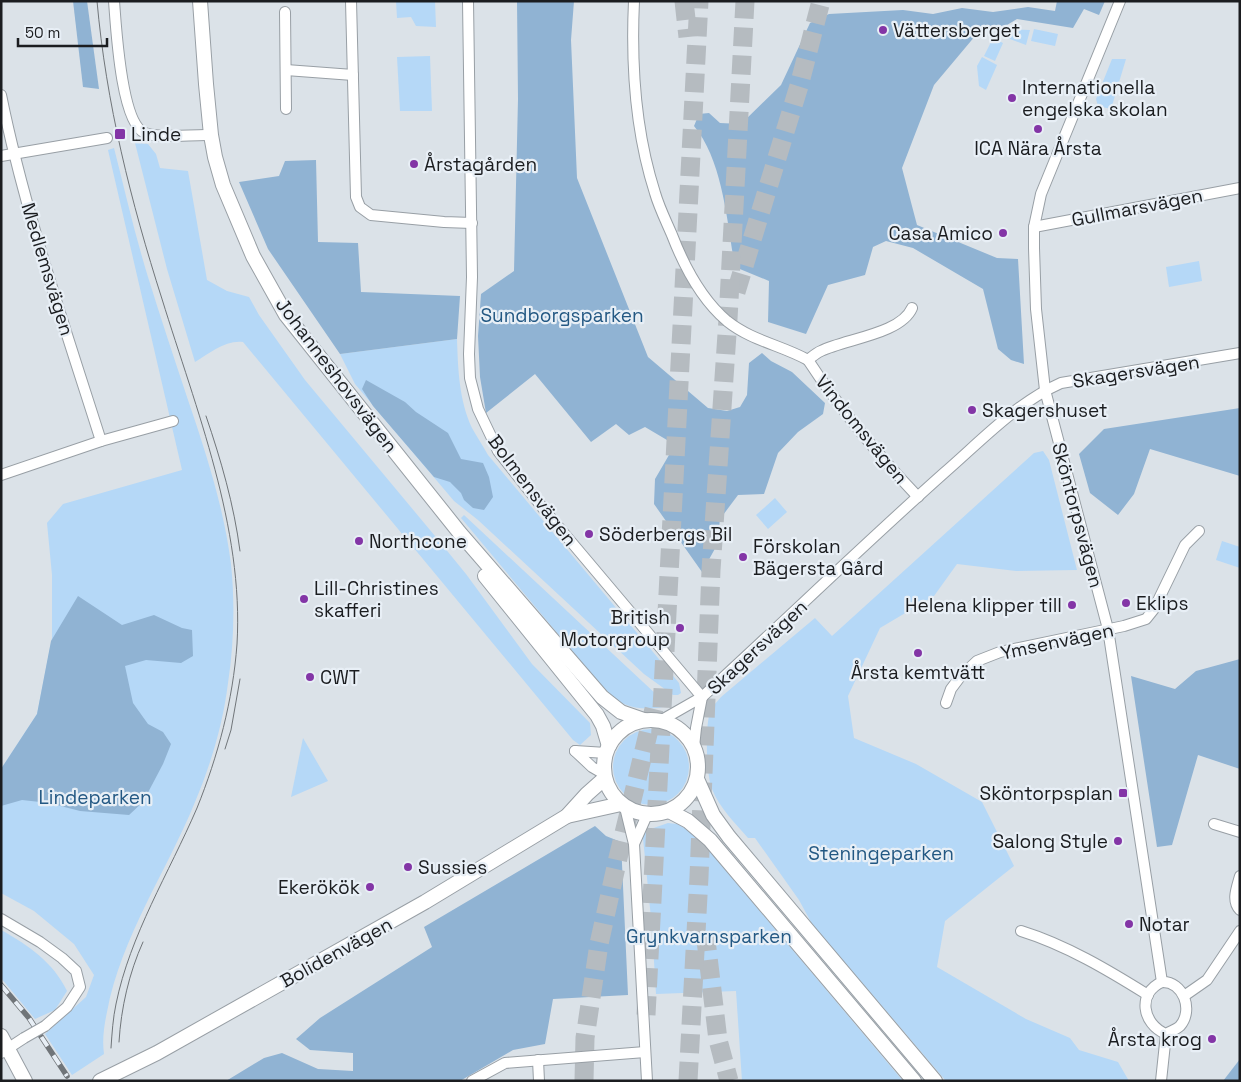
<svg xmlns="http://www.w3.org/2000/svg" width="1241" height="1082" font-family="'Space Grotesk',sans-serif">
<rect width="100%" height="100%" fill="#dbe2e8"/>
<!-- green -->
<g fill="#b5d8f7">
<path d="M396 1H435L436 27 416 26 411 17 397 18Z"/>
<path d="M998 29 1030 30 1026 45 996 34Z"/>
<path d="M1034 29 1058 34 1055 46 1031 41Z"/>
<path d="M993 38 1003 43 995 61 984 56Z"/>
<path d="M430 56 432 111H400L397 57Z"/>
<path d="M982 57 997 65 986 90 979 86 977 66Z"/>
<path d="M1112 59H1126L1111 109 1098 106 1096 99Z"/>
<path d="M135 143 148 144 156 154 160 168 188 171 207 280 227 291 249 297 259 315 305 380 435 536 466 574 532 664 590 723 591 735 580 745 573 740 243 342C225 340 210 353 195 362L167 269Z"/>
<path d="M114 148C125 191 135 235 148 277 161 319 175 361 189 403 207 456 224 509 231 564 235 603 234 644 228 683 223 724 211 764 195 802 167 871 121 937 107 1012 104 1026 102 1040 104 1054L72 1075 45 1034 86 997 94 975 74 944 34 911 1 893V769L37 714 52 638V575L47 523 63 504 182 470 108 150Z"/>
<path d="M1199 261 1202 281 1169 287 1166 267Z"/>
<path d="M457 339C458 369 459 400 472 428 477 437 483 446 488 455L679 683 681 693 678 695H673L644 674 478 520 454 501 355 384 340 354Z"/>
<path d="M1043 451 1049 460 1077 570 1016 571 957 564 934 596 880 628 848 696 854 738 916 764 982 802 1014 866 945 921 937 967 1026 1019 1070 1038 1079 1050 1118 1062 1129 1081H946L812 924 799 900 755 838H748C735 823 719 807 712 789 706 774 705 727 710 712 712 706 718 701 721 697L815 618 832 636 1034 453Z"/>
<path d="M775 498 787 512 768 529 756 515Z"/>
<path d="M464 515 658 696 672 704C658 710 638 710 624 704 615 700 607 690 599 683L461 518Z"/>
<path d="M1222 541 1240 547V568L1216 560Z"/>
<circle cx="651" cy="767" r="38"/>
<path d="M303 738 328 781 291 797Z"/>
<path d="M668 823 677 824 695 834 903 1081H742L736 991 656 994 652 928 643 838 645 831Z"/>
<path d="M1 930C28 945 53 962 67 991L55 1010 35 1019 1 978Z"/>
</g>
<!-- forest -->
<g fill="#90b3d3">
<path d="M73 1H87L99 89 83 87Z"/>
<path d="M517 1H574L571 40 577 178 648 357 708 408 727 411 740 407 747 395 749 363 762 353 771 361 792 372 825 403 823 414 798 432 778 453 764 494 738 495 720 519 717 545 702 572 654 504 655 479 669 455 667 440 645 427 629 435 616 424 591 442 535 374 486 413 480 377 478 336 481 294 514 271 518 99Z"/>
<path d="M1057 1H1105L1099 15 1084 9 1073 28 1017 19 1007 25 981 29 934 85 902 168 917 225 997 258 1018 259 1024 364 1011 360 998 349 983 289 913 248 886 241 873 247 865 275 828 285 806 334 768 322 769 281 735 267C727 222 723 161 694 126L699 114 709 113 720 123 741 124 781 85 810 23 829 14 903 10 933 14 962 8 993 12 1028 7 1055 11Z"/>
<path d="M316 160 318 242 358 243 361 292 460 296 457 339 340 354 268 249 239 182 279 176 285 161Z"/>
<path d="M366 380 405 402 416 412 448 433 461 459 483 463 489 477 493 497 484 510 473 508 464 500 461 493 450 482 434 477 373 406 362 389Z"/>
<path d="M1240 408V476L1150 449 1134 494 1118 515 1090 493 1079 454 1104 429Z"/>
<path d="M78 596 122 625 154 615 182 628 192 630 193 656 181 663 146 660 125 666 133 703 148 724 163 732 171 744 163 764 143 802 129 815 80 811 49 803 22 800 1 806V769L37 714 51 641Z"/>
<path d="M1240 659V769L1198 755 1172 845 1157 847 1131 676 1175 689 1196 671Z"/>
<path d="M595 826 606 836 621 842 628 995 553 999 545 1044 513 1050 460 1081H226L264 1058 282 1053 318 1069 353 1071V1053L310 1050 296 1039 320 1018 432 947 424 927Z"/>
<path d="M1240 1059V1081H1223Z"/>
</g>
<g fill="none" stroke-linecap="round" stroke-linejoin="round">
<!-- highway-tunnel -->
<g stroke="#b5bbc0" stroke-width="19" stroke-dasharray="19 9" stroke-linecap="butt">
<path d="M684 1 688 37"/>
<path d="M736 292 799 86 821 1"/>
<path d="M705 932 718 1040 729 1081"/>
<path d="M646 1015 699 1"/>
<path d="M584 1081 585 1038 599 944 618 858 654 709"/>
<path d="M688 1081 699 877 711 570 728 319 745 1"/>
</g>
<defs>
<g id="street">
<path d="M114 1C116 26 121 124 145 133 160 139 193 134 211 135"/>
<path d="M351 1 356 197 360 207 371 215 444 222 472 223"/>
<path d="M468 1 472 277 469 354 470 378 478 409 498 451 546 512 702 697"/>
<path d="M634 1C631 65 635 131 655 193 659 207 666 221 672 235 684 266 701 299 727 321 752 341 781 345 808 360 812 357 816 353 821 351 845 339 901 334 912 308"/>
<path d="M1120 1 1041 194 1034 227V248L1036 309 1045 390 1108 629 1162 982"/>
<path d="M285 12 286 109"/>
<path d="M286 70 353 75"/>
<path d="M1 95C25 213 65 327 101 441"/>
<path d="M1 156 107 138"/>
<path d="M1034 227 1240 188"/>
<path d="M808 360C840 409 878 455 918 497"/>
<path d="M1 475 101 441 173 421"/>
<path d="M946 703 951 689 960 677 977 661 1000 652 1124 626 1146 619 1154 609 1185 545 1199 531"/>
<path d="M660 721 702 697C783 623 862 546 944 473 981 441 1016 403 1061 383L1240 353"/>
<path d="M694 747 696 728 702 697"/>
<path d="M575 751 592 767 604 774"/>
<path d="M575 751 606 753"/>
<path d="M625 807 634 844 647 1081"/>
<path d="M1214 824 1240 832"/>
<path d="M634 844 647 815"/>
<path d="M1240 876C1237 887 1231 901 1240 910"/>
<path d="M1 919 40 942 62 958 76 971 80 987 67 1007 45 1026"/>
<path d="M1021 931C1066 945 1108 970 1148 995"/>
<path d="M1162 982C1183 981 1194 1010 1180 1026 1177 1029 1171 1031 1166 1034 1142 1024 1137 993 1162 982Z"/>
<path d="M1184 996 1207 980 1240 931"/>
<path d="M1 1053 24 1038"/>
<path d="M538 1060 539 1081"/>
<path d="M472 1081 505 1063 645 1052"/>
<path d="M1161 1081 1166 1034"/>
</g>
<g id="secondary">
<path d="M200 1 206 84 211 135 215 157 223 185 253 256 286 315 459 532 602 697 621 712 644 720"/>
<path d="M485 576 597 715 603 726 609 746"/>
<circle cx="651" cy="767" r="47"/>
<path d="M697 779 713 815 729 837 935 1081"/>
<path d="M669 811 688 821 710 840 914 1081"/>
<path d="M567 816 621 804"/>
<path d="M1 1036 25 1081"/>
<path d="M100 1081 157 1053 425 902 567 816 587 794 605 778"/>
</g>
</defs>
<!-- street casing -->
<use href="#street" stroke="#989fa5" stroke-width="12"/>
<!-- secondary casing -->
<use href="#secondary" stroke="#989fa5" stroke-width="16"/>
<!-- street -->
<use href="#street" stroke="#fff" stroke-width="10"/>
<!-- secondary -->
<use href="#secondary" stroke="#fff" stroke-width="14"/>
<!-- tram -->
<g stroke="#707579" stroke-width="1">
<path d="M97 1C106 103 131 202 162 299 196 409 244 528 237 644 233 700 218 756 197 808 169 873 130 935 116 1004 113 1018 112 1033 111 1048"/>
<path d="M206 416C221 460 234 505 240 551"/>
<path d="M225 749 231 730 240 679"/>
<path d="M119 1042C121 1008 129 973 143 942"/>
</g>
<defs>
<path id="rail" d="M1 985 29 1018 67 1076"/>
</defs>
<!-- rail casing -->
<use href="#rail" stroke="#707579" stroke-width="5.5"/>
<!-- rail -->
<use href="#rail" stroke="#e8eff6" stroke-width="4" stroke-dasharray="11" stroke-linecap="butt"/>
<defs>
<path id="street-bridge" d="M24 1038 45 1026"/>
</defs>
<!-- street-bridge casing -->
<use href="#street-bridge" stroke="#989fa5" stroke-width="12" stroke-linecap="butt"/>
<!-- street-bridge -->
<use href="#street-bridge" stroke="#fff" stroke-width="10"/>
</g>
<!-- markers -->
<g fill="#8335a6" stroke="#e8eff6" stroke-width="2">
<circle cx="883" cy="30" r="5"/>
<circle cx="1012" cy="98" r="5"/>
<circle cx="1038" cy="129" r="5"/>
<rect x="114" y="128" width="12" height="12" rx="2.5"/>
<circle cx="414" cy="164" r="5"/>
<circle cx="1003" cy="233" r="5"/>
<circle cx="972" cy="410" r="5"/>
<circle cx="589" cy="534" r="5"/>
<circle cx="359" cy="541" r="5"/>
<circle cx="743" cy="557" r="5"/>
<circle cx="304" cy="599" r="5"/>
<circle cx="1126" cy="603" r="5"/>
<circle cx="1072" cy="605" r="5"/>
<circle cx="680" cy="628" r="5"/>
<circle cx="918" cy="653" r="5"/>
<circle cx="310" cy="677" r="5"/>
<rect x="1118" y="788" width="10" height="10" rx="2.5"/>
<circle cx="1118" cy="841" r="5"/>
<circle cx="408" cy="867" r="5"/>
<circle cx="370" cy="887" r="5"/>
<circle cx="1129" cy="924" r="5"/>
<circle cx="1212" cy="1039" r="5"/>
</g>
<g text-anchor="middle" stroke-width="4.5" stroke-linejoin="round" paint-order="stroke">
<!-- poi labels -->
<g font-size="19" fill="#1b1d20" stroke="#e8eff6" text-anchor="start">
<text x="893" y="37">Vättersberget</text>
<text x="1022" y="94">Internationella<tspan x="1022" dy="22">engelska skolan</tspan></text>
<text x="131" y="141">Linde</text>
<text x="1038" y="155" text-anchor="middle">ICA Nära Årsta</text>
<text x="424" y="171">Årstagården</text>
<text x="993" y="240" text-anchor="end">Casa Amico</text>
<text x="982" y="417">Skagershuset</text>
<text x="599" y="541">Söderbergs Bil</text>
<text x="369" y="548">Northcone</text>
<text x="753" y="553">Förskolan<tspan x="753" dy="22">Bägersta Gård</tspan></text>
<text x="314" y="595">Lill-Christines<tspan x="314" dy="22">skafferi</tspan></text>
<text x="1136" y="610">Eklips</text>
<text x="1062" y="612" text-anchor="end">Helena klipper till</text>
<text x="670" y="624" text-anchor="end">British<tspan x="670" dy="22">Motorgroup</tspan></text>
<text x="918" y="679" text-anchor="middle">Årsta kemtvätt</text>
<text x="320" y="684">CWT</text>
<text x="1113" y="800" text-anchor="end">Sköntorpsplan</text>
<text x="1108" y="848" text-anchor="end">Salong Style</text>
<text x="418" y="874">Sussies</text>
<text x="360" y="894" text-anchor="end">Ekerökök</text>
<text x="1139" y="931">Notar</text>
<text x="1202" y="1046" text-anchor="end">Årsta krog</text>
</g>
<!-- street labels -->
<g font-size="19" fill="#1b1d20" stroke="#e8eff6">
<text transform="translate(1137 207) rotate(-11)" y="7">Gullmarsvägen</text>
<text transform="translate(48 269) rotate(73)" y="7">Medlemsvägen</text>
<text transform="translate(1136 371) rotate(-9)" y="7">Skagersvägen</text>
<text transform="translate(337 375) rotate(53)" y="7">Johanneshovsvägen</text>
<text transform="translate(862 429) rotate(51)" y="7">Vindomsvägen</text>
<text transform="translate(533 490) rotate(53)" y="7">Bolmensvägen</text>
<text transform="translate(1078 515) rotate(75)" y="7">Sköntorpsvägen</text>
<text transform="translate(1057 641) rotate(-12)" y="7">Ymsenvägen</text>
<text transform="translate(757 647) rotate(-43)" y="7">Skagersvägen</text>
<text transform="translate(336 952) rotate(-29)" y="7">Bolidenvägen</text>
</g>
<!-- park labels -->
<g font-size="19" fill="#235883" stroke="#e8eff6">
<text x="562" y="322">Sundborgsparken</text>
<text x="95" y="804">Lindeparken</text>
<text x="881" y="860">Steningeparken</text>
<text x="709" y="943">Grynkvarnsparken</text>
</g>
</g>
<!-- border -->
<rect width="1241" height="1082" fill="none" stroke="#1b1d20" stroke-width="5"/>
<!-- scale -->
<path d="M18 38v8h89v-8" fill="none" stroke="#1b1d20" stroke-width="2.5"/>
<text x="25" y="38" font-size="15" fill="#1b1d20" stroke="#e8eff6" stroke-width="4" paint-order="stroke">50 m</text>
</svg>
